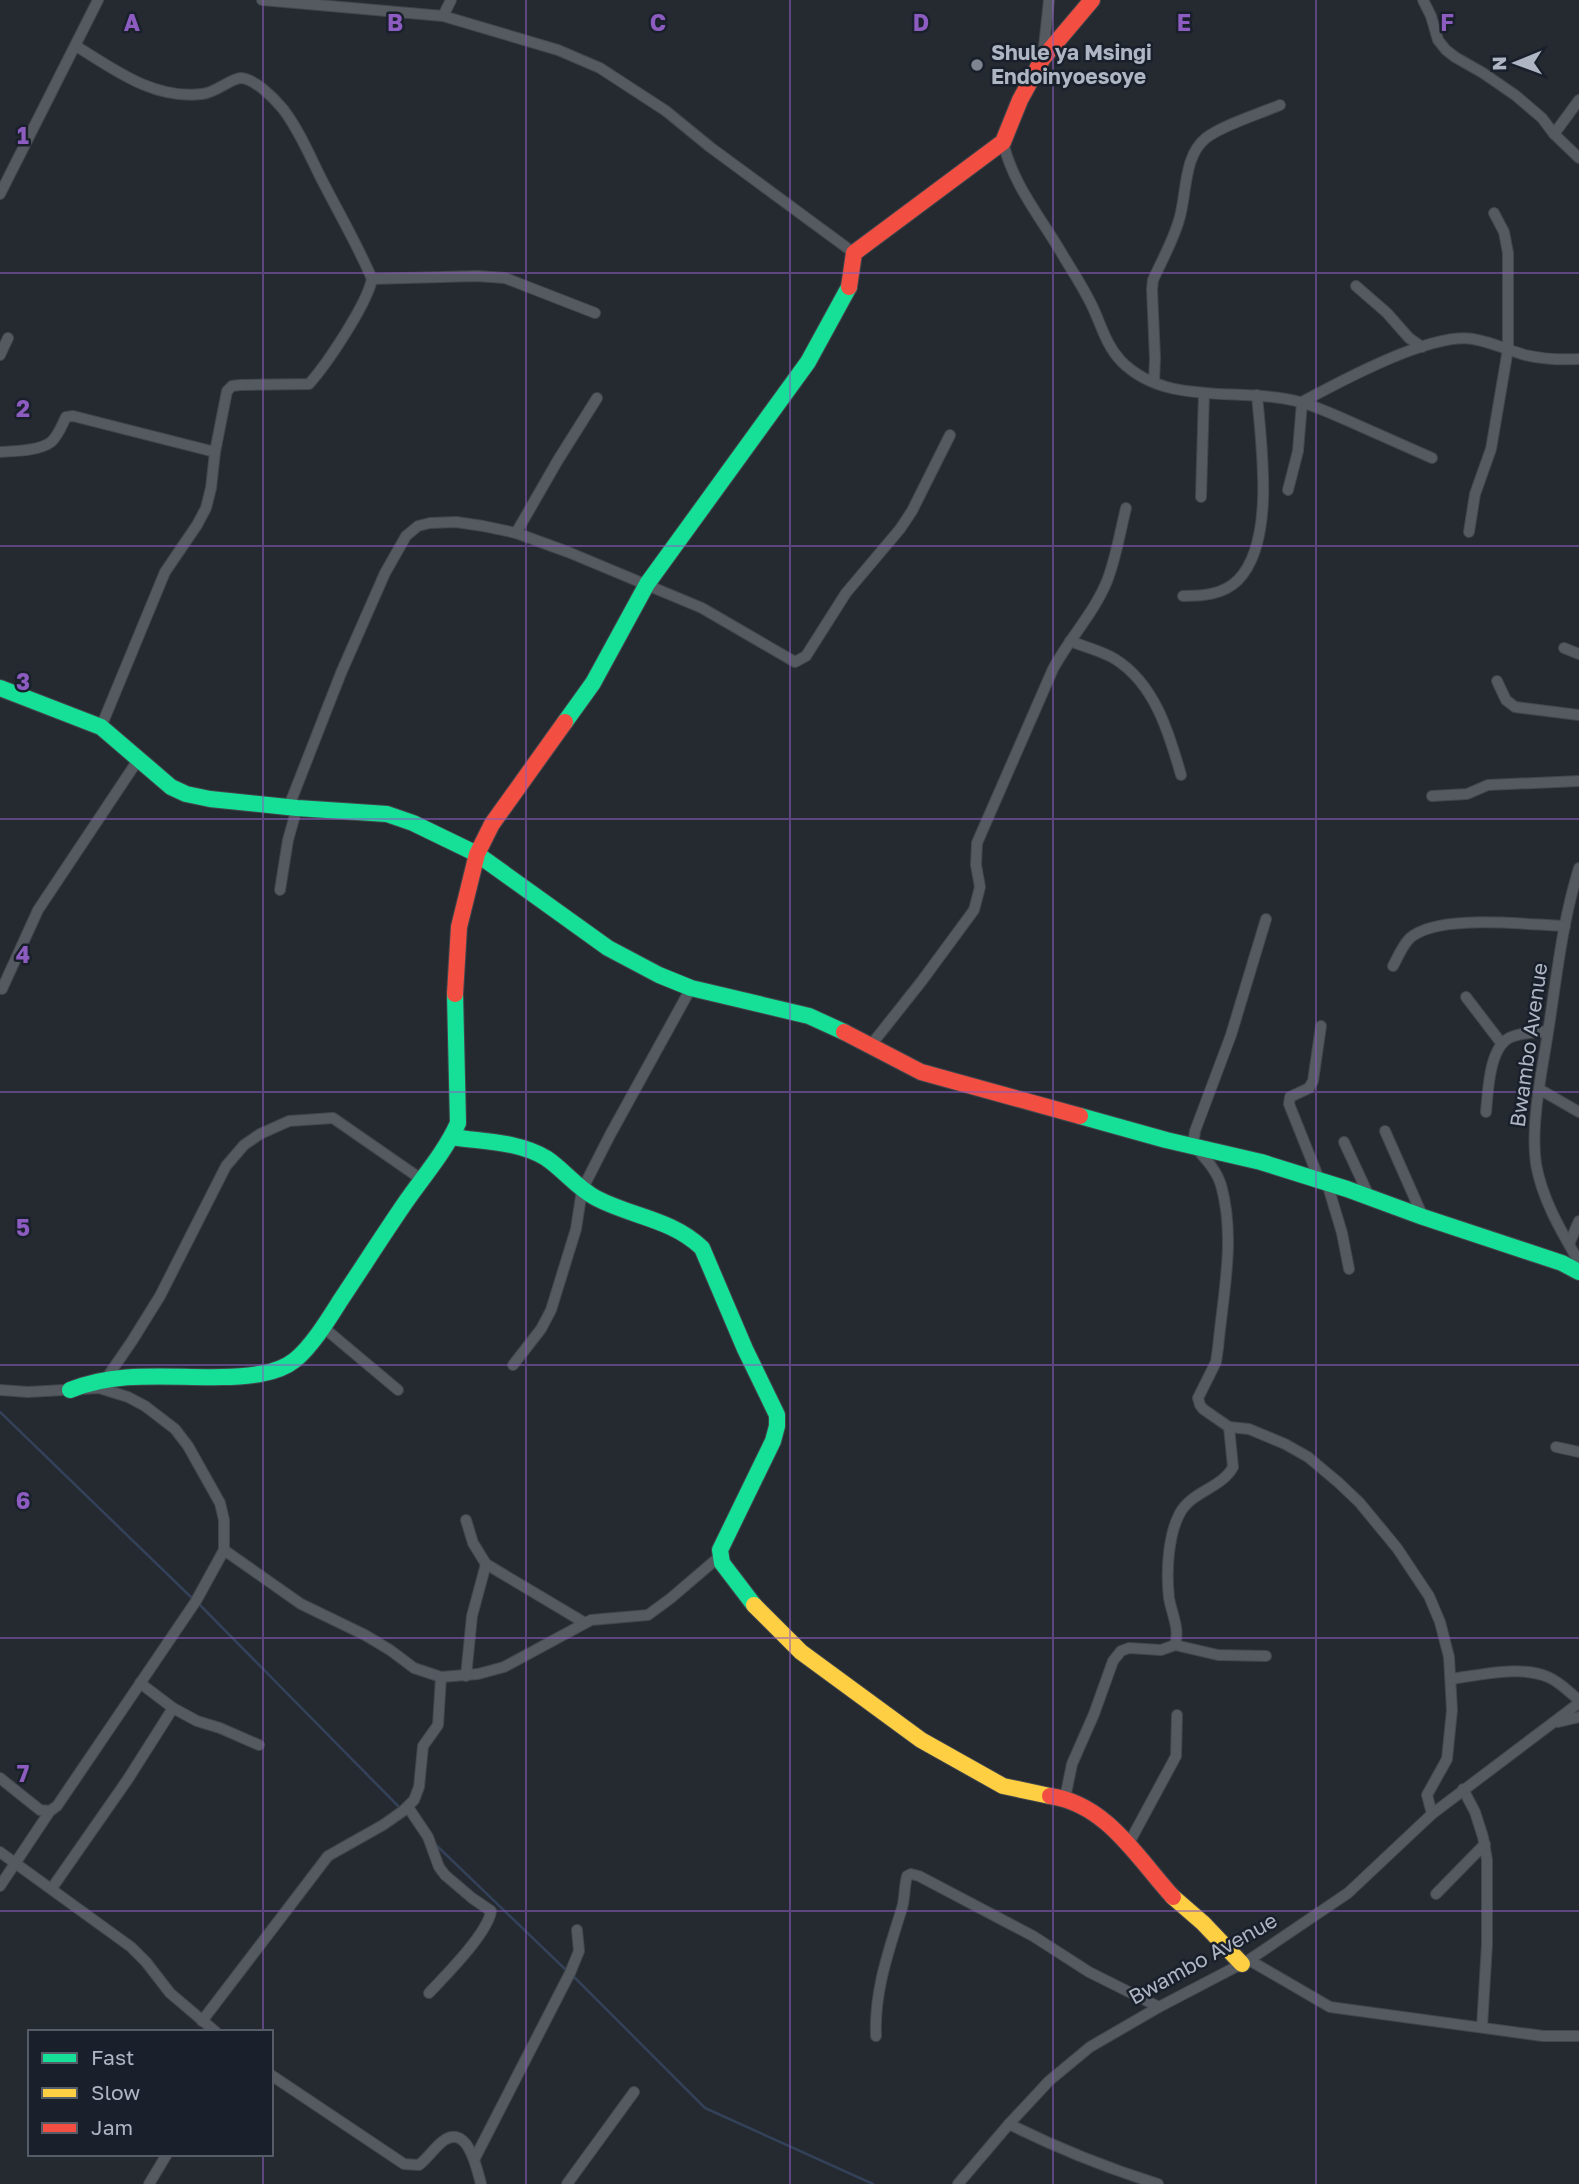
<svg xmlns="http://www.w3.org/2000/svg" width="1579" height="2184" font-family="'Golos Text',sans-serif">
<rect width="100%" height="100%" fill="#252a31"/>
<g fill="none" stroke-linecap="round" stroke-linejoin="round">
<!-- stream -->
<g stroke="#334159" stroke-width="2.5">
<path d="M0 1412 194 1600"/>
<path d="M199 1604 401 1809"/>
<path d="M435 1844 566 1970"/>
<path d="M574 1977 705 2108 873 2184"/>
</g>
<defs>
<g id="street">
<path d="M262 0 443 16 558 50 600 68 666 111 710 147 854 253"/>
<path d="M1423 0 1431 16 1438 40 1446 50 1455 57 1483 73 1515 95 1542 118 1554 134 1579 158"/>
<path d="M443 16 451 0"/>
<path d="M76 46C115 70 154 100 202 94 216 93 231 78 241 78 255 79 274 98 283 109 300 131 311 159 324 184 340 215 358 246 372 279 367 304 327 364 309 384L240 385 232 386 227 391 215 452 211 488 206 508 197 525 165 572 101 727"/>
<path d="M1043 56 1049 0"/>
<path d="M1554 134 1579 100"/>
<path d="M1003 142C1013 186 1043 220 1065 259 1075 275 1086 292 1094 310 1102 328 1107 346 1121 361 1167 408 1242 386 1300 402 1315 406 1330 413 1344 419 1374 432 1403 445 1432 458"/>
<path d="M0 194 98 0"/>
<path d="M372 279 477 276 505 278 595 313"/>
<path d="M1356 286 1387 313 1409 338 1422 347"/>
<path d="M0 355 8 338"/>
<path d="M1154 382 1155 358 1152 289 1153 280C1162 260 1173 241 1179 220 1187 195 1183 156 1206 138 1223 125 1259 114 1280 105"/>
<path d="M0 452C15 451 39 451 51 442 58 436 62 425 66 417L73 416 215 452"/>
<path d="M1288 490 1298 451 1302 402C1341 381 1431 332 1473 339 1491 342 1508 350 1525 355 1543 359 1561 360 1579 359"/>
<path d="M1201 497 1204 393"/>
<path d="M1469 532 1475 494 1491 449 1508 349V253L1504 232 1494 213"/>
<path d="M516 533 558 460 597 398"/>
<path d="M1183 596C1202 596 1223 595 1238 580 1276 541 1261 444 1257 395"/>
<path d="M1070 641C1085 647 1102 651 1115 659 1155 684 1169 733 1181 775"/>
<path d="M1564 648 1579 654"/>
<path d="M1497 681 1506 700 1515 707 1579 715"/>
<path d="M1432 796 1467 794 1488 785 1579 781"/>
<path d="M289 806 341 673 385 573 406 536 418 526 430 523 456 522 483 526 516 533 568 552 702 608 795 662 806 656 846 593 900 529 912 511 950 435"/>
<path d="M1579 868C1563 919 1557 973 1549 1026 1543 1066 1530 1124 1536 1164 1542 1199 1561 1231 1579 1262"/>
<path d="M280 890 288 840 297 808"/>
<path d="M1266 919 1231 1035 1195 1131 1193 1145C1204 1157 1216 1169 1221 1185 1236 1238 1223 1294 1218 1348L1216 1362 1198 1398 1200 1405 1203 1409 1229 1427 1249 1429 1285 1444 1308 1457 1339 1483 1359 1502 1397 1548 1429 1596 1440 1622 1449 1657 1452 1710 1447 1759 1427 1795 1432 1814"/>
<path d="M1393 966C1398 957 1402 946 1410 938 1438 913 1527 925 1565 926"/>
<path d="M2 989 38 910 138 760"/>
<path d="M1466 997 1502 1044"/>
<path d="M871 1045 921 982 974 910 980 887 976 865 977 843 1053 669C1069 639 1094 613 1107 581 1116 558 1120 532 1126 508"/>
<path d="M1539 1089 1579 1112"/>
<path d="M1486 1112C1488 1091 1489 1049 1509 1038 1520 1032 1536 1033 1548 1031"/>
<path d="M1385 1131 1423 1217"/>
<path d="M1344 1142 1369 1196"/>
<path d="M1319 1179 1289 1104 1290 1097 1309 1088 1313 1081 1321 1026"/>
<path d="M1327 1183 1342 1233 1349 1269"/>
<path d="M1569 1244 1579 1221"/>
<path d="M323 1327 398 1390"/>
<path d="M513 1365 541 1329 551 1310 576 1229 582 1190 610 1135 691 988"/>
<path d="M106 1379 132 1341 160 1296 226 1166 244 1145 260 1134 289 1121 333 1118 421 1179"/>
<path d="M0 1390 28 1392 99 1388 128 1397 145 1406 175 1429 188 1446 220 1503 224 1520V1550L196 1601 57 1806 50 1811 40 1810 0 1778"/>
<path d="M1556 1447 1579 1452"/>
<path d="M466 1520 473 1543 486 1564 585 1623"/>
<path d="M224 1550 301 1604 365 1635 390 1650 414 1668 441 1677 478 1674 504 1667 591 1620 648 1615 671 1598 719 1557"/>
<path d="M1175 1645 1218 1655 1266 1656"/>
<path d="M466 1676 472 1616 486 1564"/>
<path d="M1451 1679C1480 1675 1520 1665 1548 1677 1560 1682 1570 1693 1579 1700"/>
<path d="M140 1683 173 1708 197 1721 220 1728 259 1745"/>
<path d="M1558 1722 1579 1717"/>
<path d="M1463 1789 1475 1812 1483 1837 1487 1860V1944L1482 2027"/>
<path d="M1065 1798 1072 1764 1094 1714 1113 1661 1121 1651 1129 1648 1161 1650 1175 1645C1180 1629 1172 1615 1169 1598 1166 1572 1168 1535 1180 1513 1192 1491 1222 1488 1233 1467L1229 1427"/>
<path d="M408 1807 428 1837 439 1867 445 1875 472 1898 491 1911C488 1933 445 1976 429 1993"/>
<path d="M1129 1843 1176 1756 1177 1715"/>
<path d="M0 1852 131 1947 146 1962 170 1993 216 2032"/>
<path d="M0 1886 50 1811"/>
<path d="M52 1888 128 1779 173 1708"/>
<path d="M1436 1894 1485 1844"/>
<path d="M1249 1960 1330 2007 1543 2036H1579"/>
<path d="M202 2021 328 1856 383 1825 403 1811 414 1800 419 1787 423 1746 438 1725 441 1677"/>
<path d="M876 2036C874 1991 889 1950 902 1908 905 1898 904 1887 907 1876L911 1874 919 1876 1033 1936 1089 1972 1159 2007"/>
<path d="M271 2075 404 2164 419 2165C428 2158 434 2148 443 2141 468 2123 477 2169 481 2184"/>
<path d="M1009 2124C1057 2148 1107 2168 1158 2184"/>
<path d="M475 2158 570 1973 579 1951 577 1930"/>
<path d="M149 2184 167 2154"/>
<path d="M567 2184 634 2092"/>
<path d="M958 2184 1009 2124 1049 2081 1090 2047 1159 2007 1249 1960 1348 1893 1432 1814 1579 1703"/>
</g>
<g id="fast">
<path d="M0 688 101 727 171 787 186 794 210 799 297 808 387 814 413 823 477 854 608 948 659 975 691 988 809 1016 844 1032"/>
<path d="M565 722 593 683 647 584 808 362 849 287"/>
<path d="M1080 1116 1166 1140 1261 1162 1347 1189 1423 1217 1562 1263 1579 1272"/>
<path d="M452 1137C483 1142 518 1141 546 1158 564 1170 577 1188 596 1198 632 1217 672 1219 702 1248L745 1349 777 1415V1426L773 1441 720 1550 722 1563 754 1605"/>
<path d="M70 1390C132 1365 196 1384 260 1374 272 1372 285 1368 295 1360 312 1346 328 1320 340 1301 362 1268 383 1235 405 1203 423 1177 445 1152 458 1123L455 994"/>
</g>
<g id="slow">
<path d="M754 1605 801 1652 921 1740 1003 1786 1050 1796"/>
<path d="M1173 1897 1203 1923 1242 1964"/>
</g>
<g id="jam">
<path d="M849 287 854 253 1003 142 1020 100 1043 58 1092 0"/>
<path d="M455 994 459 927 477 854 492 824 565 722"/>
<path d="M844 1032 921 1072 1080 1116"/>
<path d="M1050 1796C1107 1804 1138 1859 1173 1897"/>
</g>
</defs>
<!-- street casing -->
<use href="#street" stroke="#42464c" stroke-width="12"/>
<!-- fast casing -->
<use href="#fast" stroke="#42464c" stroke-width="18"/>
<!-- slow casing -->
<use href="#slow" stroke="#42464c" stroke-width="18"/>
<!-- jam casing -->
<use href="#jam" stroke="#42464c" stroke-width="18"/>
<!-- street -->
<use href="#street" stroke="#555960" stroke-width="10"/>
<!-- fast -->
<use href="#fast" stroke="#16e098" stroke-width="16"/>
<!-- slow -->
<use href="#slow" stroke="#ffcf43" stroke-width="16"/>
<!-- jam -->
<use href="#jam" stroke="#f24e42" stroke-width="16"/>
</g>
<!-- grid -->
<path fill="none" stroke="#8d5cc0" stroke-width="2" stroke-opacity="0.55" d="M263 0V2032M526 0V2184M790 0V2184M1053 0V2184M1316 0V2184M0 273H1579M0 546H1579M0 819H1579M0 1092H1579M0 1365H1579M0 1638H1579M0 1911H1579M263 2154V2184"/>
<!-- markers -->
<circle fill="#7e8490" stroke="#19202b" stroke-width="2.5" cx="977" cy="65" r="7"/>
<g text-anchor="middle" stroke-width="5" stroke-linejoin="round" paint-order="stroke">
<!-- poi labels -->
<g font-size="21" font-weight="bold" fill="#aeb5c3" stroke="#19202b" text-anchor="start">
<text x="991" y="60">Shule ya Msingi<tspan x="991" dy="24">Endoinyoesoye</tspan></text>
</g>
<!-- street labels -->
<g font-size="21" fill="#aeb5c3" stroke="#19202b">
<text transform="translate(1529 1045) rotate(-82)" y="7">Bwambo Avenue</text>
<text transform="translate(1203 1959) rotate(-29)" y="7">Bwambo Avenue</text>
</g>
</g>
<g font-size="23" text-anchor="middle" font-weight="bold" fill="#8d5cc0" stroke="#19202b" stroke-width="5" stroke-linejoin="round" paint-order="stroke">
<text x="132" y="31">A</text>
<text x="395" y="31">B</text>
<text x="658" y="31">C</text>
<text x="921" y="31">D</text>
<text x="1184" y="31">E</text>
<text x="1447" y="31">F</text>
<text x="23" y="144">1</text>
<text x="23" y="417">2</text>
<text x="23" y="690">3</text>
<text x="23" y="963">4</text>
<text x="23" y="1236">5</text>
<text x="23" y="1509">6</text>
<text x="23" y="1782">7</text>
</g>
<!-- legend -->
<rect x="28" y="2030" width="245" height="126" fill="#19202b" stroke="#555c68" stroke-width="2"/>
<rect x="42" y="2053" width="35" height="10" fill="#16e098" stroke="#555c68" stroke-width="2"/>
<text x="91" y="2065" font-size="21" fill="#aeb5c3">Fast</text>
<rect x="42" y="2088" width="35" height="10" fill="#ffcf43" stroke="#555c68" stroke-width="2"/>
<text x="91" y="2100" font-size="21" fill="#aeb5c3">Slow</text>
<rect x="42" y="2123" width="35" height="10" fill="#f24e42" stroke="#555c68" stroke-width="2"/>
<text x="91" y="2135" font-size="21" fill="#aeb5c3">Jam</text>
<!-- north arrow -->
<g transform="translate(1516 63) rotate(269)" stroke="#19202b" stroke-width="5" paint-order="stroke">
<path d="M0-5L12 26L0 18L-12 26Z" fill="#aeb5c3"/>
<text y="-10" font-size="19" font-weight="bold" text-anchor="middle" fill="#aeb5c3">N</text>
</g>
</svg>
